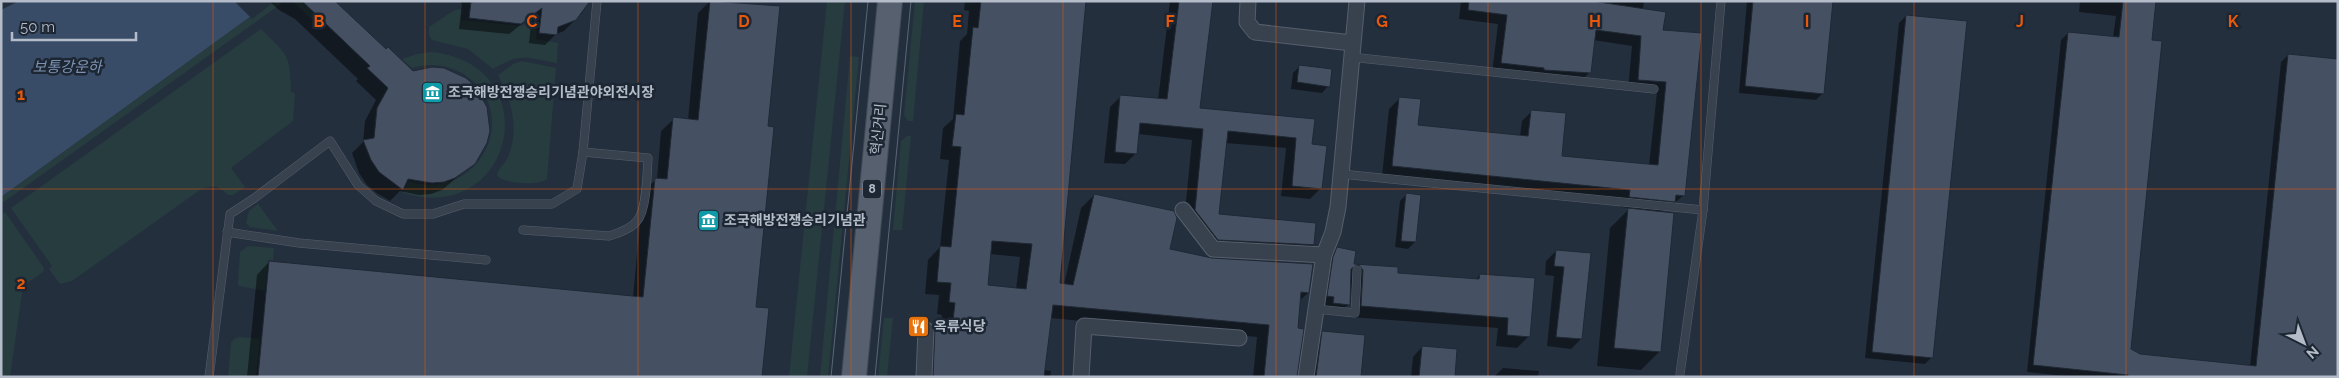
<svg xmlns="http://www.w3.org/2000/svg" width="2339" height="378" font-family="Raleway,'Noto Sans KR',sans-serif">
<rect width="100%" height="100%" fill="#242f3e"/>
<!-- green -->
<g fill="#263c3f">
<path d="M272 1H285L1 204V197Z"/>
<path d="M292 1H332L313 21Z"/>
<path d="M827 1H845L807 377H789Z"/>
<path d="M915 1H924L913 121H908L904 115Z"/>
<path d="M459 9 462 10 461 20 522 26 529 21 537 26 536 39 558 43 557 63C527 58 521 52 493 69L468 49 432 40 429 35V27L453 11Z"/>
<path d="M261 29C288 56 290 53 291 92L295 93 293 121 231 168 245 187 233 195H228C217 184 213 185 200 190L72 281 60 284 49 269 52 266 11 208Z"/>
<path d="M432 52C549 65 515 227 403 193L408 181C481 204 526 109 460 72 445 64 428 63 412 68L402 59 417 54Z"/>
<path d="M850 56 859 57 828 377H820Z"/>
<path d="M522 61 556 68 547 179C539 186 505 184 497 176 497 169 505 164 508 157 520 127 511 101 498 75L513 64Z"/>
<path d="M907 136H911L902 230H893L901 141Z"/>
<path d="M258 204 278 231 250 227 246 223 249 211Z"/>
<path d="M5 212 44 268 43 272 23 286 10 377H1V215Z"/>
<path d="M248 246 274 248 273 260H268L265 291 239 286 238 282 240 252Z"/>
<path d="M884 318H893L887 377H878Z"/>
<path d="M239 337 260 339 256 377H228L231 343 234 339Z"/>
</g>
<!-- water -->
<path fill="#394c67" d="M19 1H272L1 197V10Z"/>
<!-- pier -->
<path fill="#242f3e" d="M234 1H275L252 19Z"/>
<!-- shadow -->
<g fill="#0007" fill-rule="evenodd">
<path d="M269 1H333L474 163 442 190 431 194 419 195 400 191 390 201 378 194 367 185 359 173 352 153 363 142 365 121 376 100 356 81 358 79 295 19 279 10Z"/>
<path d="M460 1H587L582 13 564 31 556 34 545 45 529 43 532 16 509 34 459 29 462 4Z"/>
<path d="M710 1 767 127 755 308 761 377H247L257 275 269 262 633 297 643 191 657 179 661 131 674 119 688 120 698 13Z"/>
<path d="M965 1H1084L1059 284 1064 285 1081 208 1094 195 1169 250 1308 293 1299 301 1292 377H1253L1257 337 1050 318 1044 370 1051 371 1050 377H921L923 342 935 329H941L942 315 937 314 939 295 925 294 928 260 940 247 949 160 940 159 943 128 953 119 960 41 967 34 969 11 964 10ZM990 254 1020 257 1016 289 986 286Z"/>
<path d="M1170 1H1211L1198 110 1314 121 1311 145 1321 188 1310 199 1281 196 1286 148 1225 143 1218 215 1315 224 1313 245 1315 246 1306 255 1206 251 1184 222 1192 140 1138 134 1136 153 1125 164 1104 163 1110 107 1121 96 1158 100Z"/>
<path d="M1461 1H1644L1643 10 1661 31 1684 195 1662 213 1659 352 1641 370 1597 366 1610 228 1630 208 1620 207V200L1382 176 1389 109 1399 99 1417 126 1520 136 1522 121 1532 111 1560 157 1649 166 1657 92 1628 89 1632 46 1593 40 1589 73 1579 83 1492 73 1498 24 1459 19Z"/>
<path d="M1747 1H1832L1823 93 1816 100 1739 93Z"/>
<path d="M2080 1H2155L2129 349 2139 356 2250 367 2281 62 2288 55 2338 377H2074L2027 372 2061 40 2068 33 2113 38 2116 16 2079 12Z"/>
<path d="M1906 16 1932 357 1925 364 1865 358 1899 23Z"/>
<path d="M1300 66 1328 86 1322 93 1291 89 1293 73Z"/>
<path d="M1407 194 1415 242 1408 249 1395 247 1400 201Z"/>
<path d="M1338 248 1353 265 1397 268V274L1475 280 1480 275 1528 337 1517 348 1496 346 1498 328 1350 317 1351 302 1337 315 1323 314 1327 259Z"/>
<path d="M1556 251 1590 254 1581 339 1571 349 1547 346 1554 276 1545 275 1546 261Z"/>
<path d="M1323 332 1360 377H1308L1313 342Z"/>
<path d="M1422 347 1454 377H1411L1413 357Z"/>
<path d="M1503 368 1539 371 1538 377H1494Z"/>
</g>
<!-- building -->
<g fill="#455162" stroke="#1f2835" fill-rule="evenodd">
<path d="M302 1H335L386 49 388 47 413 71 432 67 444 68 466 78 475 86 487 107 490 131 487 143 475 164 455 178 444 182 432 183 408 179 403 190 379 172 371 160 363 140 374 138 377 108 388 88 367 68 370 66Z"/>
<path d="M481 1H590L576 20 558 27 557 35 539 33 542 8 521 24 469 18 471 2Z"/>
<path d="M710 1 780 6 768 126 774 127 756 307 769 308 762 377H258L269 261 643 297 655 178 667 179 673 117 698 120Z"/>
<path d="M981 1H1086L1060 283 1073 285 1094 194 1174 211 1177 218 1170 249 1212 258 1313 264 1309 293 1301 292 1298 328 1304 329 1297 377H1264L1269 325 1053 305 1044 377H933L935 328 952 329 955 303 949 302 951 283 937 282 940 246 951 247 961 147 952 146 956 114 964 115 973 27 978 28ZM992 241 1032 244 1026 289 988 285Z"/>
<path d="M1179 1H1213L1200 108 1315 119 1312 144 1327 146 1322 189 1292 186 1296 138 1228 131 1219 214 1316 223 1314 244 1318 245 1218 240 1195 210 1203 129 1140 123 1137 154 1115 152 1120 95 1167 99Z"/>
<path d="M1469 1H1592L1666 12 1663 30 1702 33 1685 196 1676 195 1675 202 1629 197 1630 190 1392 166 1399 97 1421 99 1418 125 1528 136 1531 110 1566 113 1562 156 1658 165 1666 82 1638 80 1641 36 1596 30 1591 73 1544 70V68L1501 63 1507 15 1468 10Z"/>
<path d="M1753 1H1833L1824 94 1745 86Z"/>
<path d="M2123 1H2156L2152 40 2162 41 2131 349 2140 354 2256 366 2288 54 2338 59V377H2128V375L2033 365 2068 32 2119 37Z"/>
<path d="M1906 15 1967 21 1933 358 1872 352Z"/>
<path d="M1299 65 1332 69 1330 87 1297 82Z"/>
<path d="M1406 193 1421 195 1416 242 1401 241Z"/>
<path d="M1628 208 1674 213 1661 352 1614 348Z"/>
<path d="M1337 247 1356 251 1354 264 1398 267V273L1479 279 1480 274 1535 278 1530 337 1507 335 1508 318 1361 306 1363 270 1358 264 1351 269 1350 305 1333 303 1334 297 1327 296 1333 257Z"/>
<path d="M1556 250 1591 253 1582 339 1556 337 1564 267 1554 266Z"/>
<path d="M1322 331 1365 335 1361 377H1316Z"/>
<path d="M1422 346 1457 349 1455 377H1419Z"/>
</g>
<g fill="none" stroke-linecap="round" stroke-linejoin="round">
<defs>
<g id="lane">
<path d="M1350 57 1654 89"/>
<path d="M1341 174 1703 210"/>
<path d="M523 230 609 236C619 233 631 229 637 221 647 210 647 173 648 158L583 152"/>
<path d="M227 232 299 243 486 260"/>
<path d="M1316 309 1355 313 1357 270"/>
<path d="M1680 374 1703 210 1721 1"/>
<path d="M209 377 230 214 256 197 330 141 358 185 376 201 403 214H433L464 204H552L577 189 583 152 597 1"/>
</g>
<g id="street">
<path d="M1248 1 1247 22 1255 32 1352 43"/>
<path d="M1183 210 1213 249 1324 255 1333 232 1338 207 1357 1"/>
<path d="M924 377 926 330"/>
<path d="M1081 377 1084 326 1239 338"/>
<path d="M1306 377 1324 255"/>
</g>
<path id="primary" d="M854 377 890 1"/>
</defs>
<!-- lane casing -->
<use href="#lane" stroke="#565f6c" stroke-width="9"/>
<!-- street casing -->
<use href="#street" stroke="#565f6c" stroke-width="17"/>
<!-- primary casing -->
<use href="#primary" stroke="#414a57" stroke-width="26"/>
<!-- lane -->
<use href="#lane" stroke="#38414e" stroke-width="8"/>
<!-- street -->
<use href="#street" stroke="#38414e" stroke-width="15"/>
<!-- primary -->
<use href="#primary" stroke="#56606e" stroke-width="24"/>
<!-- tram -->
<g stroke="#5a6575" stroke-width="1">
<path d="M831 377 868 1"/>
<path d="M875 377 911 1"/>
</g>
</g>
<!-- grid -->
<path fill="none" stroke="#e8590c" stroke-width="1" stroke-opacity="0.55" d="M213 1V377M425 1V377M638 1V377M851 1V377M1063 1V377M1276 1V377M1488 1V377M1701 1V377M1914 1V377M2126 1V377M1 189H2338"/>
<!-- icons -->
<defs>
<symbol id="museum-square" viewBox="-11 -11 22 22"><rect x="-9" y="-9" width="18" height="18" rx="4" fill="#0f9aa8" stroke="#1d2633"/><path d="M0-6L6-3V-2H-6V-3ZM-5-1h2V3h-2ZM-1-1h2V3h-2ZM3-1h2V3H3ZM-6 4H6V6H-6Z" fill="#fff"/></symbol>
<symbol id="restaurant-square" viewBox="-11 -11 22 22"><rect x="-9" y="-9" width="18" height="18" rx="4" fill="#e8710a" stroke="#1d2633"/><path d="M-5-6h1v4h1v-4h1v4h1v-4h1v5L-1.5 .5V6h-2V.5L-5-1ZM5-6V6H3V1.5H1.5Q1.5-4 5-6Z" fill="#fff"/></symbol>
</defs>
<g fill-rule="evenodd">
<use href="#museum-square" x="420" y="80" width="25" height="25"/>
<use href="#museum-square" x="696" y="208" width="25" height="25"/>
<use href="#restaurant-square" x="906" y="314" width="25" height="25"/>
</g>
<g text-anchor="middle" stroke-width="5" stroke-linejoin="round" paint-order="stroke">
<!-- shield labels -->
<rect fill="#1d2633" stroke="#878f9c" stroke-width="1" x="863" y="179.5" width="18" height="19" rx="4"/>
<g font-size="12" font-weight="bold" fill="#b4bcc9">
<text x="872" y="193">8</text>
</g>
<!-- poi labels -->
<g font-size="14" font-weight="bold" fill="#b4bcc9" stroke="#1d2633" text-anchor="start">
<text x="448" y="97">조국해방전쟁승리기념관야외전시장</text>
<text x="724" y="225">조국해방전쟁승리기념관</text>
<text x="934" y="331">옥류식당</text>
</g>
<!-- street labels -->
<g font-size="14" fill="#b4bcc9" stroke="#1d2633">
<text transform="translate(878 129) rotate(-84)" y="5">혁신거리</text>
</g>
<!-- water labels -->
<g font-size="15" font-style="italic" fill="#7c92b1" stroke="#1d2633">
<text x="67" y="72">보통강운하</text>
</g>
</g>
<g font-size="16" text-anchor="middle" font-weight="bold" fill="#e8590c" stroke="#1d2633" stroke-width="5" stroke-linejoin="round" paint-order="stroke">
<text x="319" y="27">B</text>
<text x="532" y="27">C</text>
<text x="744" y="27">D</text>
<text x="957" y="27">E</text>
<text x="1170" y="27">F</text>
<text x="1382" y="27">G</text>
<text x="1595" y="27">H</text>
<text x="1807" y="27">I</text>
<text x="2020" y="27">J</text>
<text x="2233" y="27">K</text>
<text x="21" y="100">1</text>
<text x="21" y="289">2</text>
</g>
<!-- border -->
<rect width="2339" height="378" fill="none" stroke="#b4bcc9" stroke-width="5"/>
<!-- north arrow -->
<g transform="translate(2304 343) rotate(138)" stroke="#1d2633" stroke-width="4" paint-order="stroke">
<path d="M0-4L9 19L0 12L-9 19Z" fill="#b4bcc9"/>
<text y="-8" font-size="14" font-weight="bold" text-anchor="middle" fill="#b4bcc9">N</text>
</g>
<!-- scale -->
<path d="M12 32v8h124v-8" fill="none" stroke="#b4bcc9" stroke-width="2.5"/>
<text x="20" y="32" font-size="15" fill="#b4bcc9" stroke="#1d2633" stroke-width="4" paint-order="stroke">50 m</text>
</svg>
